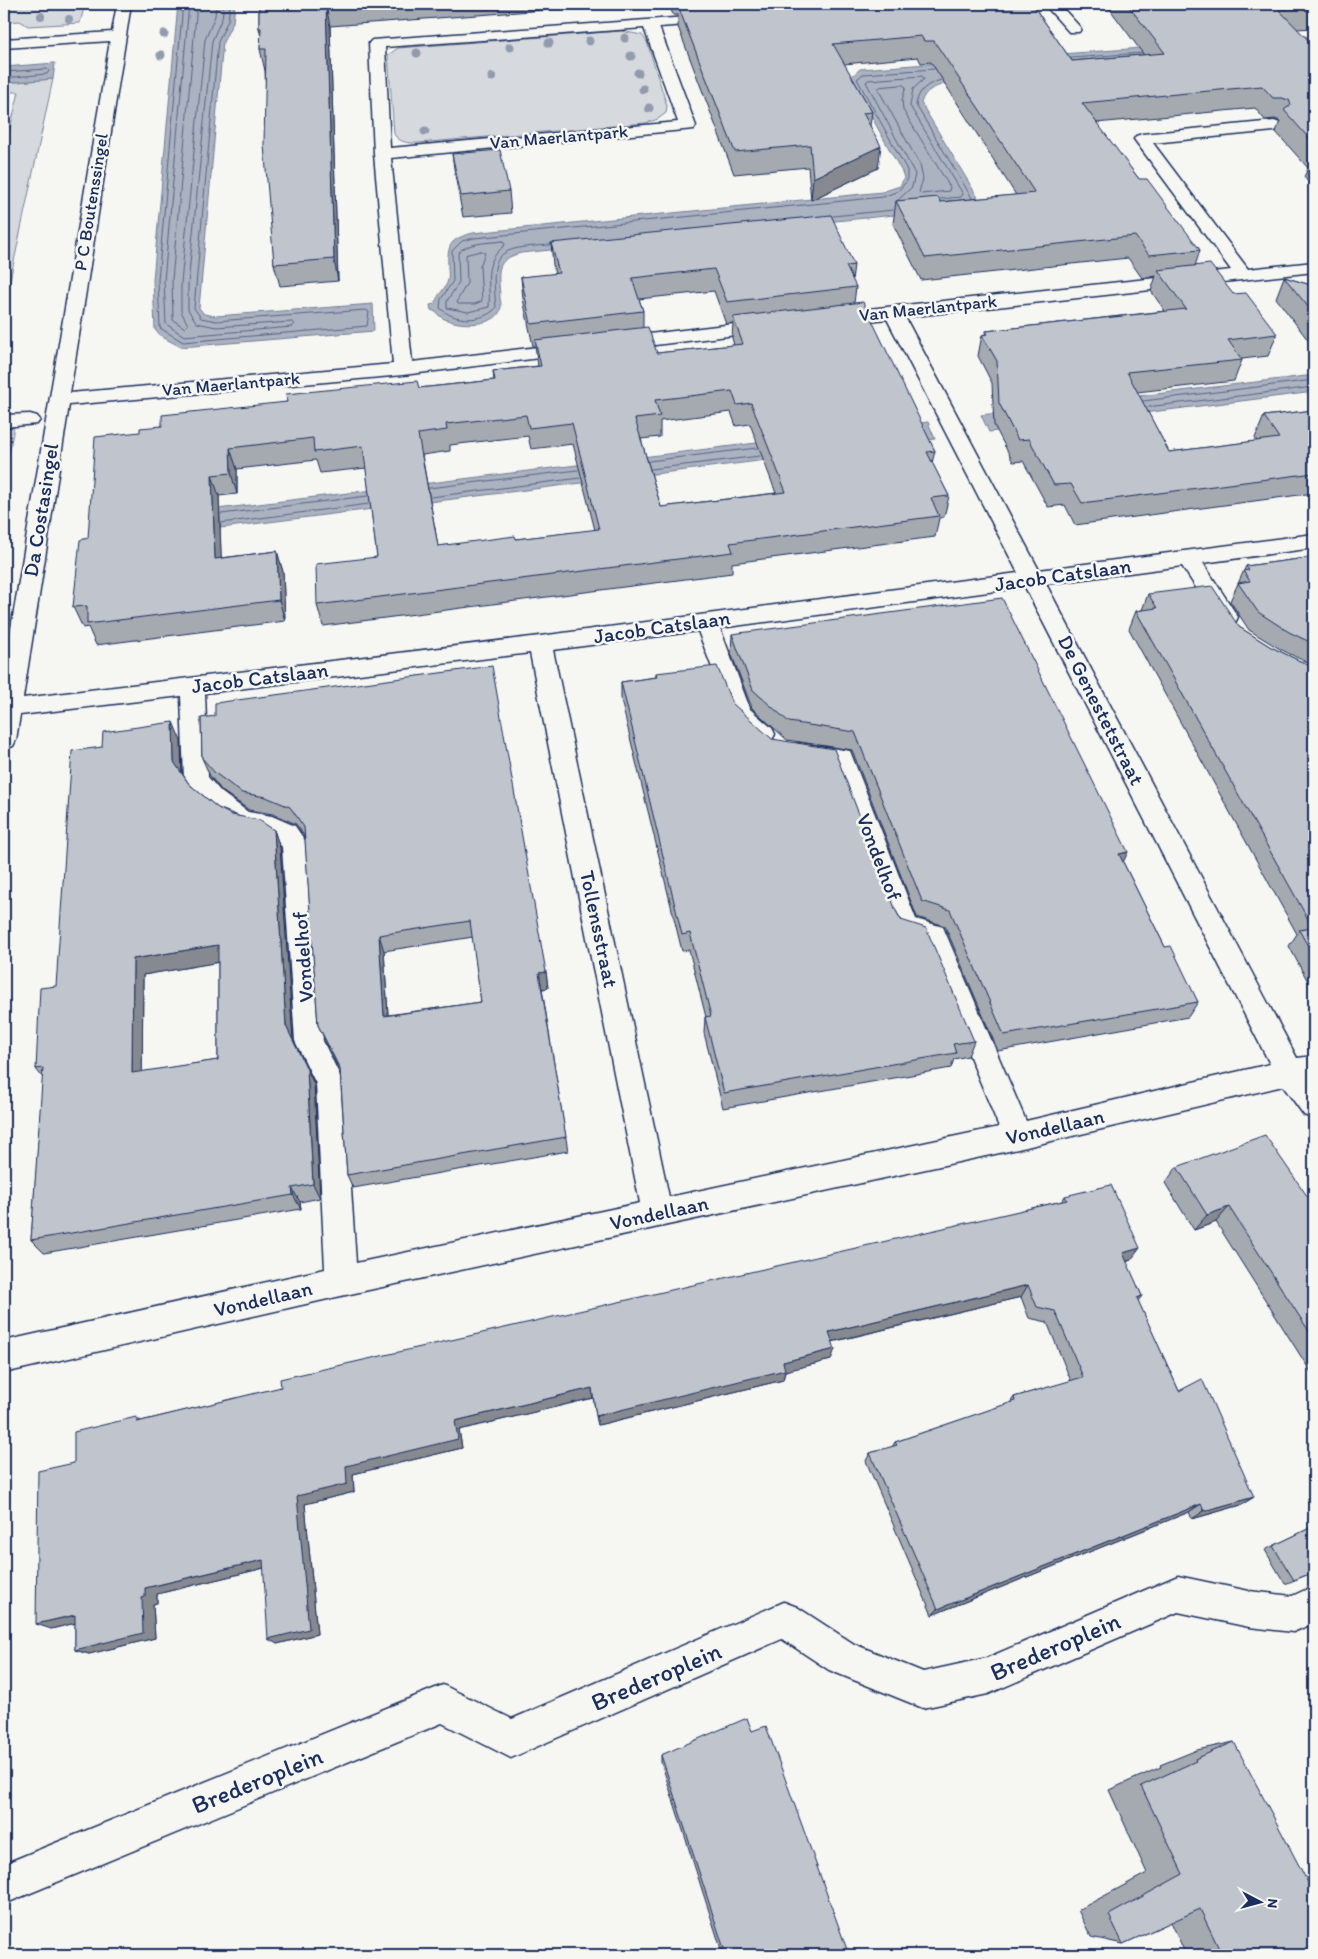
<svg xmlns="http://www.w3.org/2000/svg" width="1318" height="1959" font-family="Itim,sans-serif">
<rect width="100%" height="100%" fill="#f6f6f2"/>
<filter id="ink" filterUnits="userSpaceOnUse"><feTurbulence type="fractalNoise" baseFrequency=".02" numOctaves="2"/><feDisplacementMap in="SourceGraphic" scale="10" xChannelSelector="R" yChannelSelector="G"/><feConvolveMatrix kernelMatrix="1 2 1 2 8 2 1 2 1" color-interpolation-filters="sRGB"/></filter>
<g filter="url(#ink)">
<!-- green -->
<g fill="#d6d9dd" stroke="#78849e">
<path d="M9 4H85L80 23 28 26 20 21 4 22V11L8 10Z"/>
<path d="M621 31 642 35 647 42 667 106 666 113 658 119 646 123 418 143C409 143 399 143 394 134L388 55 398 48Z"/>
<path d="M53 79 4 308V153L19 92H4V83Z"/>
<path d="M14 427 4 482V428Z"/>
</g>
<!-- water -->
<g fill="#abb2c0" stroke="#717e99">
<path d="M178 4H235L233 22 223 42 199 308 204 314 216 316 373 304 374 331 181 347 164 338 155 330 153 280Z"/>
<path d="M1304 36 1314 38V55L948 83C935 87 925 89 921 103L983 206 521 253C493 260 499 273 500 298 501 303 502 308 499 313 491 328 445 327 436 312L431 310 430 305 435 304C437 294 446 289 448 280 449 277 448 271 448 268 447 244 450 239 473 233L882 192 900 186 904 178 902 172 850 78 860 69Z"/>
<path d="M55 63 53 79 4 83V67Z"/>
<path d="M1314 375V392L989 432 981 415Z"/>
<path d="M928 422 935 439 100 543 95 524Z"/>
</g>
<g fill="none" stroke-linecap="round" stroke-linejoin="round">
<!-- shore -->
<g stroke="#556385" stroke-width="1">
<path d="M183 4 158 280 160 328 183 342 367 326 369 312 366 310 216 321 201 318 194 308 218 42 228 20 230 4"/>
<path d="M189 4 164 281 166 324 184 336 292 327 295 324 292 322 216 327 197 323 188 310V284L212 41 222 18 224 4"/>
<path d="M197 4 172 280 173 320 185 328 188 325 181 311V283L205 40 215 16 216 4"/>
<path d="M1071 58 1142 53"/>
<path d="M4 72 47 69 49 71 47 74 4 78"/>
<path d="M941 80C927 84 918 90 916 105L972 198"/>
<path d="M903 85 906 87 902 100 903 110 950 187 949 191 921 194 919 192 923 179 920 165 878 89 880 87Z"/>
<path d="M898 200 912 187 915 174 866 82 868 80 922 76 924 79 913 89 910 106 963 194 961 197 940 199"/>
<path d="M833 216 893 210"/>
<path d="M503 241 505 245C481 265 491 280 489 307L468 312 447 308V301L459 282 458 253C467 242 489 243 503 241Z"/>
<path d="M550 245C493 248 491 253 496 308 482 323 454 322 440 308L441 299 453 281 452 251 462 241 474 238 883 197 898 191 907 181V170L857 79 863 74 934 69"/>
<path d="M482 251 485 253 480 266 482 301 475 304H458L457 301 467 283 466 255Z"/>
<path d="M1143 401 1314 380"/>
<path d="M1147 407 1314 387"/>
<path d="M649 461 757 448"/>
<path d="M651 469 760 456"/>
<path d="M429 488 578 470"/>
<path d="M431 497 580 478"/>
<path d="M221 514 368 496"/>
<path d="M221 523 369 504"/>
</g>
<defs>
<g id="minor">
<path d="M117 4H131L70 393 393 364 374 154 369 43 372 40 715 15 720 16 722 19 720 22 715 23 659 27 696 126 694 129 391 158 412 362 572 343 579 345 582 349 579 353 403 375 69 405 23 698 540 636 1018 573 887 319 831 325 824 323 822 319 824 315 831 313 1231 270 1134 139 1136 136 1142 134 1274 121 1280 123 1282 126 1280 129 1274 131 1153 143 1248 269 1314 262V272L905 317 1039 570 1314 534V548L1203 563 1238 617 1235 623 1227 625 1219 623 1182 566 1046 584 1297 1058 1314 1056V1080L1312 1081 1314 1083V1119L1304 1115 1283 1086 1018 1149 341 1296 4 1373V1341L325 1269 316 1084 295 1041 282 847C270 830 251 836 233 828 215 820 193 797 184 780L181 696 20 715 16 740 13 746 4 749V670L110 41 4 48V39L112 32ZM644 28 678 122 390 148 385 47ZM1025 587 1270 1064 1026 1121 943 927 916 919 850 751 800 743 791 746 788 752 791 758 832 765 893 927 897 935 923 943 999 1127 669 1197 553 650 698 631 732 720 754 740 763 743 772 740 775 734 772 728 750 709 720 628ZM530 653 640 1203 356 1263 344 1084 323 1041 308 845 295 826 272 816 248 812 221 792 208 777 205 693Z"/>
<path d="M1044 4H1059L1079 26 1081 29 1079 32H1069Z"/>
<path d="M768 320 775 322 777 326 775 330 615 350 608 348 605 344 608 340 615 338Z"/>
<path d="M30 414 37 416 40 420 37 424 4 427V415Z"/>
<path d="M1178 1576 1249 1591 1292 1596 1314 1586V1623L1293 1632 1249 1627 1178 1612 988 1694 923 1708 829 1670 782 1639 511 1758 442 1723 4 1904V1864L443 1685 512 1719 784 1602 797 1607 854 1644 923 1672 987 1658Z"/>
</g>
</defs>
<!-- minor casing -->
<use href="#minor" stroke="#1b2f5e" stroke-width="3"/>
<!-- minor -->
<use href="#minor" fill="#f6f6f2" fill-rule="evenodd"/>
</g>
<!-- trees -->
<g fill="#929bae">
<circle cx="41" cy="16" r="4"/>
<circle cx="69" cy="19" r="4"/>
<circle cx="164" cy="34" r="4.5"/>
<circle cx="625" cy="38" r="4.5"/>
<circle cx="589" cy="41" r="4.5"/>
<circle cx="549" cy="43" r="4.5"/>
<circle cx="510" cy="47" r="4.5"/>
<circle cx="417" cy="53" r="4.5"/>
<circle cx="161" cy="55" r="4.5"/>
<circle cx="631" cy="56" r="4.5"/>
<circle cx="638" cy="73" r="4.5"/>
<circle cx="492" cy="77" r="4.5"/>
<circle cx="643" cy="89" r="4.5"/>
<circle cx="649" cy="108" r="4.5"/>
<circle cx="425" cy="131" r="4.5"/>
</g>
<!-- wall -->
<g fill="#a5a9b0" stroke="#1b2f5e" fill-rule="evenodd">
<path d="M259 4H625L330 26 338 281 280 286 274 264 265 71 260 49 261 37 259 28Z"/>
<path d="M669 4H1032L1072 61 1144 55 1106 4H1314V28L1297 29 1314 46V201L1310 196 1313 188 1304 177 1308 168 1276 132 1280 121 1275 119 1265 120 1255 108 1096 123 1139 179 1200 250 1195 266 1233 294 1277 334 1268 356 1242 359V360L1234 381 1137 392 1169 452 1257 441 1255 438 1264 416 1314 410V493L1075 525 1065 505 1048 507 1023 461 1013 462 994 425 992 383 978 356 982 335 985 334 986 331 1165 311 1151 291 1156 276 1142 278 1128 258 921 280 893 224 896 201 940 202 1016 195 931 62 921 63 918 57 844 64 872 112 870 125 878 168 811 200 808 167 734 174 678 27V15H673Z"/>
<path d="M452 154 509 191 511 213 463 217 455 175Z"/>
<path d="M551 243 854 265 852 280 856 287 854 303 935 451 932 463 949 496 944 517 939 518 935 537 732 563V573L323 626 317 605 377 557 366 468 320 473 316 460 237 469V494L219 496 221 558 277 551 283 572 285 621 96 645 88 627 83 628 73 607 88 538 140 432 162 426 287 402 494 380 493 371 538 366 535 346H533L523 299 521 277 555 274 553 265ZM714 291 726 324 733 323 732 338 734 345 657 353 643 328V311L639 299ZM731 412 736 426 750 424 776 493 661 507 641 439 660 437V421ZM528 436 531 449 573 444 595 530 516 539 438 546 422 455 450 451V445Z"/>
<path d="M1284 277 1314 286V348L1276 298Z"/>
<path d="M1314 557V666L1280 649 1249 630 1230 601 1246 566Z"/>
<path d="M1148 594 1239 627 1271 647 1310 666 1314 667V993L1289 946 1297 934 1129 629 1136 611 1142 610Z"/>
<path d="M732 634 1123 862 1165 947 1198 1002 1188 1017 998 1051 945 926 917 917 852 750 787 740 752 708 731 653Z"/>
<path d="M656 673 732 703 896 911 974 1041 968 1056 954 1059 951 1068 723 1108 704 1033 705 1017H706L689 950 682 951 621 700V682L656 677Z"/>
<path d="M201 718 546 972 548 988 542 989 568 1151 353 1188 347 1175 340 1072 325 1040 318 1025 305 837 296 824 273 814 249 810 222 791 210 776 202 758ZM473 937 481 1002 388 1015 384 951Z"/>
<path d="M181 741 182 773 189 784 218 808 274 830 280 848 293 1040 314 1084 320 1198 300 1202 301 1209 44 1253 31 1240 43 1078 36 1069 56 986ZM218 962V1060L142 1072 143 975Z"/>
<path d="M1177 1167 1314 1206V1377L1216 1222 1194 1230 1165 1183Z"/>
<path d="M1065 1196 1131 1260 1126 1262 1142 1296 1138 1301 1179 1391 1254 1497 1241 1505 1192 1519 1189 1512 932 1615 866 1461 870 1453 892 1447 895 1442 1010 1403 1014 1397 1071 1381 1047 1322 1029 1318 1021 1297 832 1342 831 1360 785 1371 783 1380 598 1425 593 1398 459 1430 462 1448 353 1474 354 1492 305 1504 317 1634 277 1644 264 1568 157 1594V1603L153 1604 155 1638 89 1654 75 1650V1623L51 1629 74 1463 141 1421 1062 1201Z"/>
<path d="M1314 1526V1572L1285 1584 1265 1550Z"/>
<path d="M752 1731 849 1955H723L661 1762V1755Z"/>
<path d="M1234 1742 1314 1955H1186L1171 1922 1123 1944 1091 1937 1078 1910 1147 1873 1109 1790 1161 1767 1160 1765 1197 1750Z"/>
</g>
<!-- shaded-wall -->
<g fill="#868990" stroke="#1b2f5e">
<path d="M326 5 330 26 338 281 334 259Z"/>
<path d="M881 146 878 168 811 200 813 178Z"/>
<path d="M230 448 237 469V494L231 473Z"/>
<path d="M212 475 219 496 222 579 215 559Z"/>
<path d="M277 551 283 572 285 621 279 600Z"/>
<path d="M173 722 181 741 182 780 174 762Z"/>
<path d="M274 830 280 848 293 1041 286 1026Z"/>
<path d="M1128 852 1120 869 1119 854Z"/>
<path d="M379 935 384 951 389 1031 384 1016Z"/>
<path d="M218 945 226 961 143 975 142 1088 132 1073 133 959Z"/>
<path d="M546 972 548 988 542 989 539 973Z"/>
<path d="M307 1069 314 1084 320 1198 313 1184Z"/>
<path d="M292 1188 300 1202 301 1209 293 1195Z"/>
<path d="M1229 1207 1216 1222 1194 1230 1207 1215Z"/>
<path d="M1140 1248 1131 1260 1113 1265 1123 1253Z"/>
<path d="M1028 1285 1021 1297 826 1343 829 1332Z"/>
<path d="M835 1349 831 1360 785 1371 783 1380 598 1425 596 1416 783 1362Z"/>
<path d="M592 1388 593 1398 459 1430 462 1448 353 1474 354 1492 305 1504 317 1634 277 1644 268 1639 297 1496 346 1466 455 1421Z"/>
<path d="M136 1417 148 1427 137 1422Z"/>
<path d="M1254 1497 1241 1505 1192 1519 1204 1511Z"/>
<path d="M1201 1504 1189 1512 932 1615 938 1609Z"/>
<path d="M263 1560 272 1566 157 1594V1603L153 1604 155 1638 89 1654 75 1650 142 1598 145 1588Z"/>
<path d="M75 1615 88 1620 51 1629 36 1624Z"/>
</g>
<!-- building -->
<g fill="#c0c4cd" stroke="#1b2f5e" fill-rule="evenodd">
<path d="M259 4H346L326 5 334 259 274 264 264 145 266 49H260L261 28H259Z"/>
<path d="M711 4H1032L1072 61 1165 53 1127 4H1314V7L1279 10 1314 46V144L1284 110 1291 105 1289 100 1282 98H1273L1262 86 1082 103 1139 179H1147L1200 250 1149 255 1135 236 925 258 896 201 938 197 940 202 1035 193 934 41H924L921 36 833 44 872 112 863 113 881 146 813 178 810 145 735 152 678 6Z"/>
<path d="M500 150 509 191 461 196 452 154Z"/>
<path d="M831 215 854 265 846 266 856 287 727 302 714 269 632 278 643 311 531 324 521 277 559 273 551 243Z"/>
<path d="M1210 264 1233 294 1246 293 1277 334 1228 340 1242 360 1127 372 1169 452 1279 438 1264 416 1314 410V473L1082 503 1071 484 1054 485 1029 439 1018 440 999 403 997 361 982 335 988 334 986 331 1186 309 1158 270Z"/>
<path d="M1284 277 1314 286V314Z"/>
<path d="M863 302 935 451 927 452 949 496 931 498 939 516 730 543 733 552 317 605 316 564 377 557 363 446 314 452 313 438 230 448 231 473 212 475 215 559 277 551 279 600 87 624V606L73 607 80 540 88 538 95 437 140 432V428L162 426V415L287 402 286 394 417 381 419 388 495 380 493 371 541 366 535 340 648 327 657 353 743 344 733 317ZM732 391 737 405 751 403 786 492 661 507 635 419 660 416 655 400ZM526 415 529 428 572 423 599 529 516 539 515 536 438 546 418 434 447 430 446 424Z"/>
<path d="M1314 557V644L1289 632 1258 612 1238 583 1250 581 1243 571 1249 570 1246 566Z"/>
<path d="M1212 586 1239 627 1271 647 1310 666 1314 667V957L1299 930 1313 928 1136 611 1157 608 1148 594Z"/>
<path d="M1002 598 1128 852 1119 854 1165 947 1171 946 1198 1002 1004 1035 950 910 922 901 855 732 789 722 753 690 732 634Z"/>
<path d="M492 666 546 972 539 973 566 1137 347 1175 340 1069 318 1025 304 827 290 807 266 797 242 793 215 773 202 758 201 718 215 716V703ZM470 921 481 1002 384 1016 379 935Z"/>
<path d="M717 666 732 703 772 739 834 749 896 911 901 920 926 928 974 1041 953 1044 956 1053 724 1093 705 1017 711 1016 690 933 682 935 621 682 657 677 656 673Z"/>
<path d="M173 722 174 762 189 784 218 808 232 815 259 820 274 830 286 1026 307 1069 313 1184 292 1188 293 1195 31 1240 43 1068 36 1069 40 988 56 986 72 751 102 747 103 732ZM218 945V1060L132 1073 133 959Z"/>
<path d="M1265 1135 1314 1206V1339L1229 1207 1207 1215 1177 1167Z"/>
<path d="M1111 1185 1140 1248 1123 1253 1142 1296 1137 1298 1179 1391 1202 1379 1254 1497 1204 1511 1201 1504 938 1609 870 1453 897 1445 895 1442 1015 1401 1014 1397 1083 1377 1055 1311 1037 1307 1028 1285 829 1332 835 1349 783 1362 785 1370 596 1416 592 1388 455 1421 458 1439 346 1466 347 1484 297 1496 309 1629 268 1639 263 1560 145 1588V1597L142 1598 143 1633 75 1650V1615L36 1624 38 1471 74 1463V1432L136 1417 137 1422 281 1387 280 1379 1067 1200 1065 1196Z"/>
<path d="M1314 1526V1572L1294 1580 1273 1546Z"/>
<path d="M747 1718 752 1731 766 1726 849 1955H726L661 1755Z"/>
<path d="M1234 1742 1314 1894V1955H1222L1200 1909 1123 1944 1109 1915 1183 1874 1141 1786 1196 1761 1195 1759Z"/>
</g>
</g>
<g text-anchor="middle" stroke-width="5" stroke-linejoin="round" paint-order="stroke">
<!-- far-street labels -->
<g font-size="18" fill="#1b2f5e" stroke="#f6f6f2">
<text transform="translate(559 137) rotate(-5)" y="6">Van Maerlantpark</text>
<text transform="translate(91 202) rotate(-81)" y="6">P C Boutenssingel</text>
<text transform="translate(928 308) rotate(-6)" y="6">Van Maerlantpark</text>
<text transform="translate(231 384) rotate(-5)" y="6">Van Maerlantpark</text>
</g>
<!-- street labels -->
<g font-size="21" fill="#1b2f5e" stroke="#f6f6f2">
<text transform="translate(41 510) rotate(-81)" y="7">Da Costasingel</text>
<text transform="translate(1063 575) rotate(-8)" y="7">Jacob Catslaan</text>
<text transform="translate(662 627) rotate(-8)" y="7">Jacob Catslaan</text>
<text transform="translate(260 678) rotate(-7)" y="7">Jacob Catslaan</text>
<text transform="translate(1101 710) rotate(63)" y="7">De Genestetstraat</text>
<text transform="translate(879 857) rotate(69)" y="7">Vondelhof</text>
<text transform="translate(599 929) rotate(78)" y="7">Tollensstraat</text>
<text transform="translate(303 957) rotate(-94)" y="7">Vondelhof</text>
<text transform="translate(1055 1127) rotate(-13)" y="7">Vondellaan</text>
<text transform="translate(659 1213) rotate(-12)" y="7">Vondellaan</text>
<text transform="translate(263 1299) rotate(-13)" y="7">Vondellaan</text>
</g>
<!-- near-street labels -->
<g font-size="25" fill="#1b2f5e" stroke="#f6f6f2">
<text transform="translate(1055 1646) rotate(-23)" y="9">Brederoplein</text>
<text transform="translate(656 1676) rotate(-23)" y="9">Brederoplein</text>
<text transform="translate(257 1780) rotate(-22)" y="9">Brederoplein</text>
</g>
</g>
<!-- margin -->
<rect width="1318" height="1959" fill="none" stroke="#f6f6f2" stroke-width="20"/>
<rect x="10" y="10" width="1298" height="1939" fill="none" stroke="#1b2f5e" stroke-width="2" filter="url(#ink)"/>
<!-- north arrow -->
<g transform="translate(1260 1902) rotate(96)" stroke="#f6f6f2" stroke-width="4" paint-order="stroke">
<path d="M0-4L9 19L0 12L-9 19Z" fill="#1b2f5e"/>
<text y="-8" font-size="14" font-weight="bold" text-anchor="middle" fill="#1b2f5e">N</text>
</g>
</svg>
